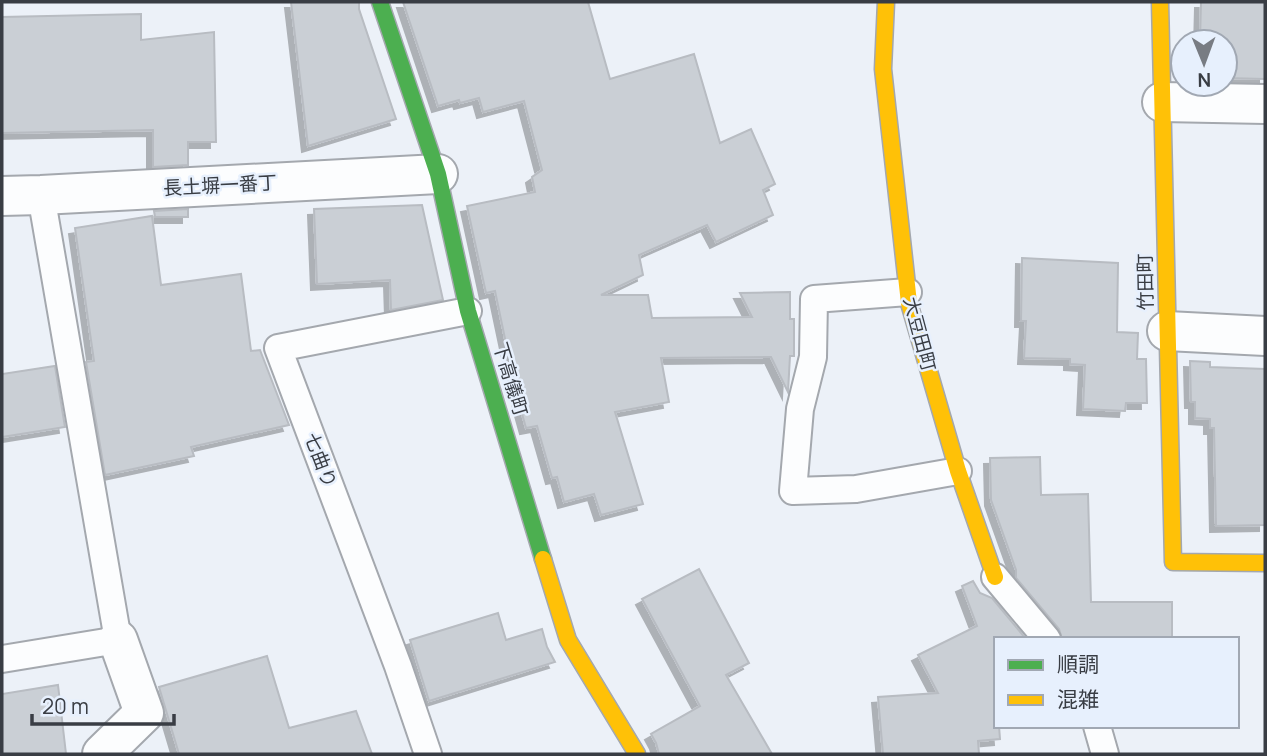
<svg xmlns="http://www.w3.org/2000/svg" width="1267" height="756" font-family="Manrope,'Noto Sans JP',sans-serif">
<defs>
<filter id="shadow"><feDropShadow dx="-6" dy="6" stdDeviation="0" flood-color="#0004"/></filter>
</defs>
<rect width="100%" height="100%" fill="#ecf1f8"/>
<!-- building -->
<g fill="#cacfd5" stroke="#b8bcc2" stroke-width="2" filter="url(#shadow)">
<path d="M291 2H359V9L396 119 308 146Z"/>
<path d="M403 2H588L610 79 694 54 720 143 751 129 775 184 763 190 773 215 716 242 707 225 639 255 643 275 601 295H648L652 318 752 317 740 293 790 292V319H794V356H790L788 392 771 357 661 358 669 402 615 412 643 504 601 515 594 494 564 502 557 477 552 478 537 426 526 428 519 403 509 352 508 353 495 291 486 293 467 206 535 192 532 177 542 170 524 101 483 112 479 98 460 103 459 100 438 106Z"/>
<path d="M1201 2H1265V79L1225 78V42H1200Z"/>
<path d="M141 14V40L214 32 216 142H188V165L153 167V130L2 133V17Z"/>
<path d="M422 205 443 300 391 310 390 280 317 284 314 209Z"/>
<path d="M188 209V217H155L154 211Z"/>
<path d="M152 216 161 285 241 274 251 351 260 350 289 425 191 447 194 456 105 475 86 362 94 361 75 228Z"/>
<path d="M1022 258 1118 263 1117 332 1138 333 1137 359H1146L1147 403H1126L1125 411 1083 409 1085 365 1070 364V359L1024 358 1026 321H1021Z"/>
<path d="M1190 361 1210 362V367L1265 369V525L1216 526 1214 428H1210V419L1195 418V402H1191Z"/>
<path d="M55 366 65 427 2 437V374Z"/>
<path d="M1040 457 1041 495 1088 494 1091 602H1172V639H1062L1059 629 1016 578V570L991 500 990 458Z"/>
<path d="M699 569 749 663 726 675 772 754H659L656 743 651 734 700 706 642 599Z"/>
<path d="M973 581 980 593 992 598 1026 639H996V726H999L1000 739 978 741 979 754H883L878 697 938 693 918 655 977 626 962 586Z"/>
<path d="M498 613 506 640 542 629 547 647 555 662 429 701 410 640Z"/>
<path d="M267 656 289 728 356 711 372 754H179L159 687Z"/>
<path d="M58 685 66 754H2V694Z"/>
</g>
<g fill="none" stroke-linecap="round" stroke-linejoin="round">
<defs>
<g id="lane">
<path d="M908 292 814 299 813 357 800 409 793 491 856 489 958 471"/>
<path d="M995 577 1047 639"/>
<path d="M2 659 118 640 41 195"/>
<path d="M1097 726 1105 754"/>
<path d="M428 754 398 666 278 348 468 311"/>
</g>
<g id="street">
<path d="M1162 102 1265 104"/>
<path d="M2 196 41 195 438 174"/>
<path d="M1167 331 1265 336"/>
<path d="M102 754 144 713 118 640"/>
</g>
<path id="fast" d="M380 2 438 174 468 311 543 559"/>
<g id="slow">
<path d="M886 2 883 69 909 303 958 471 995 577"/>
<path d="M1160 2 1173 562 1265 563"/>
<path d="M543 559 568 640 637 754"/>
</g>
</defs>
<!-- lane casing -->
<use href="#lane" stroke="#a4a8ae" stroke-width="30"/>
<!-- street casing -->
<use href="#street" stroke="#a4a8ae" stroke-width="42"/>
<!-- fast casing -->
<use href="#fast" stroke="#a4a8ae" stroke-width="19"/>
<!-- slow casing -->
<use href="#slow" stroke="#a4a8ae" stroke-width="19"/>
<!-- lane -->
<use href="#lane" stroke="#fcfdfe" stroke-width="26"/>
<!-- street -->
<use href="#street" stroke="#fcfdfe" stroke-width="38"/>
<!-- fast -->
<use href="#fast" stroke="#4caf50" stroke-width="16"/>
<!-- slow -->
<use href="#slow" stroke="#ffc107" stroke-width="16"/>
</g>
<g text-anchor="middle" stroke-width="5" stroke-linejoin="round" paint-order="stroke">
<!-- street labels -->
<g font-size="19" fill="#393d44" stroke="#e7f0fd">
<text transform="translate(220 185) rotate(-3)" y="7">長土塀一番丁</text>
<text transform="translate(1145 282) rotate(-91)" y="7">竹田町</text>
<text transform="translate(920 334) rotate(75)" y="7">大豆田町</text>
<text transform="translate(511 379) rotate(73)" y="7">下高儀町</text>
<text transform="translate(321 460) rotate(69)" y="7">七曲り</text>
</g>
</g>
<!-- border -->
<rect width="1267" height="756" fill="none" stroke="#393d44" stroke-width="7"/>
<!-- legend -->
<rect x="994" y="637" width="245" height="91" fill="#e7f0fd" stroke="#a1a8b3" stroke-width="2"/>
<rect x="1008" y="660" width="35" height="10" fill="#4caf50" stroke="#a1a8b3" stroke-width="2"/>
<text x="1057" y="672" font-size="21" fill="#393d44">順調</text>
<rect x="1008" y="695" width="35" height="10" fill="#ffc107" stroke="#a1a8b3" stroke-width="2"/>
<text x="1057" y="707" font-size="21" fill="#393d44">混雑</text>
<!-- north arrow -->
<g transform="translate(1204 63) rotate(179)"><circle r="33" fill="#e7f0fd" stroke="#a1a8b3" stroke-width="2"/>
<path d="M0-5L12 26L0 18L-12 26Z" fill="#787c83"/>
<text y="-10" font-size="19" font-weight="bold" text-anchor="middle" fill="#393d44">N</text>
</g>
<!-- scale -->
<path d="M32 714v10h142v-10" fill="none" stroke="#393d44" stroke-width="3.5"/>
<text x="42" y="714" font-size="21" fill="#393d44" stroke="#e7f0fd" stroke-width="5" paint-order="stroke">20 m</text>
</svg>
